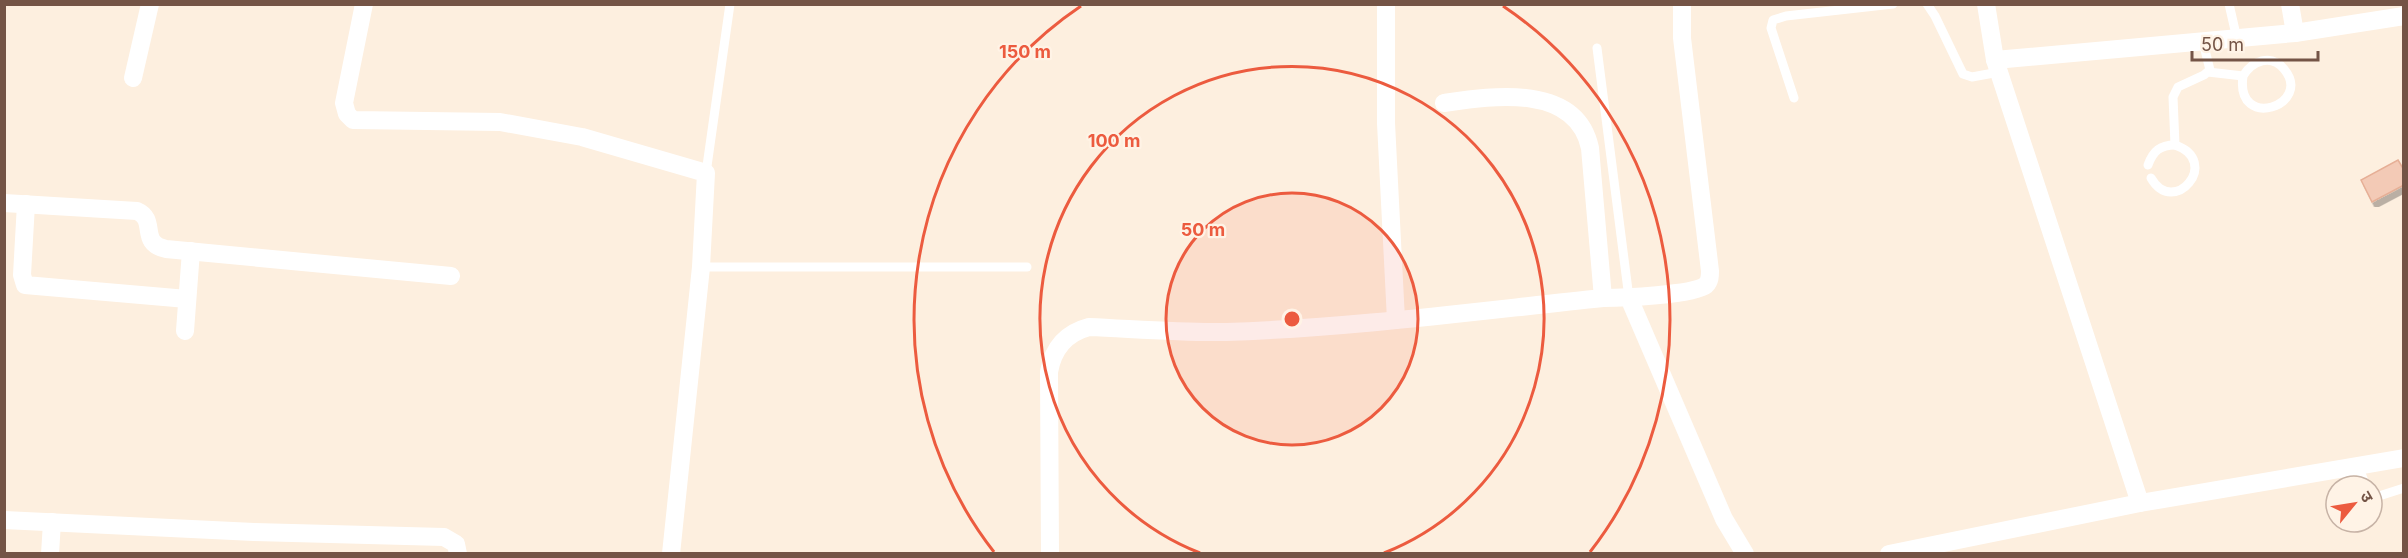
<svg xmlns="http://www.w3.org/2000/svg" width="2408" height="558" font-family="Inter,'Noto Sans Devanagari',sans-serif">
<defs>
<filter id="shadow"><feDropShadow dx="3.5" dy="6" stdDeviation="0" flood-color="#0004"/></filter>
</defs>
<rect width="100%" height="100%" fill="#fdefdf"/>
<!-- building -->
<path fill="#f3cab6" stroke="#e6af96" stroke-width="1.5" filter="url(#shadow)" d="M2398 160 2404 170V185L2372 202 2361 180Z"/>
<g fill="none" stroke-linecap="round" stroke-linejoin="round">
<!-- service -->
<g stroke="#fff" stroke-width="9">
<path d="M1927 4 1935 16 1963 74 1972 77 1999 72"/>
<path d="M2229 4 2237 39"/>
<path d="M1597 48 1629 298"/>
<path d="M2208 72 2243 76C2252 61 2271 53 2284 69 2314 105 2235 132 2243 76"/>
<path d="M1794 98 1771 28 1773 20 1786 16 1893 4"/>
<path d="M2148 165C2153 151 2160 145 2175 145"/>
<path d="M706 173 730 4"/>
<path d="M2151 178C2174 218 2222 161 2175 145L2173 97 2178 87 2204 75 2210 70 2203 42"/>
<path d="M701 267H1027"/>
<path d="M2358 466 2366 486"/>
<path d="M2372 496H2379L2404 488"/>
</g>
<!-- minor -->
<g stroke="#fff" stroke-width="18">
<path d="M364 4 344 103 347 114 353 120 500 122 582 137 706 173 701 267 671 554"/>
<path d="M1386 4V123L1396 320"/>
<path d="M1986 4 1995 60 2140 503"/>
<path d="M2290 4 2295 33"/>
<path d="M1995 60 2295 33 2404 16"/>
<path d="M133 78 150 4"/>
<path d="M1444 103C1492 96 1576 83 1590 148L1603 298"/>
<path d="M4 203 137 211C158 220 138 243 166 249L451 276"/>
<path d="M26 204 22 275 25 285 187 299"/>
<path d="M1629 298 1724 519 1745 554"/>
<path d="M185 331 191 251"/>
<path d="M4 520 254 532 444 537 456 544 458 554"/>
<path d="M50 554 52 522"/>
<path d="M1050 554 1049 372C1053 348 1066 333 1089 327 1135 329 1181 333 1226 332 1352 328 1478 311 1603 298 1621 298 1694 295 1706 285 1710 281 1710 276 1710 271L1682 38V4"/>
<path d="M1889 554 2140 503 2404 458"/>
</g>
</g>
<!-- distance rings -->
<circle cx="1292" cy="319" r="126" fill="#ec5b3f" fill-opacity=".12"/>
<g fill="none" stroke="#ec5b3f" stroke-width="3">
<circle cx="1292" cy="319" r="126"/>
<path d="M1200 553A252 252 0 1 1 1384 553"/>
<path d="M994 552A378 378 0 0 1 1081 6M1503 6A378 378 0 0 1 1590 552"/>
</g>
<circle cx="1292" cy="319" r="9" fill="#ec5b3f" stroke="#fff3e6" stroke-width="3"/>
<g font-size="18" text-anchor="middle" font-weight="bold" fill="#ec5b3f" stroke="#fff3e6" stroke-width="4.5" stroke-linejoin="round" paint-order="stroke">
<text x="1025" y="58">150 m</text>
<text x="1114" y="147">100 m</text>
<text x="1203" y="236">50 m</text>
</g>
<!-- border -->
<rect width="2408" height="558" fill="none" stroke="#745446" stroke-width="12"/>
<!-- north arrow -->
<g transform="translate(2354 504) rotate(60)"><circle r="28" fill="#fff3e6" stroke="#c7b3a6" stroke-width="1.5"/>
<path d="M0-4.5L10 22L0 15L-10 22Z" fill="#ec5b3f"/>
<text y="-9" font-size="16" font-weight="bold" text-anchor="middle" fill="#745446">उ</text>
</g>
<!-- scale -->
<path d="M2192 51v9h126v-9" fill="none" stroke="#745446" stroke-width="3"/>
<text x="2201" y="51" font-size="18" fill="#745446" stroke="#fff3e6" stroke-width="4.5" paint-order="stroke">50 m</text>
</svg>
